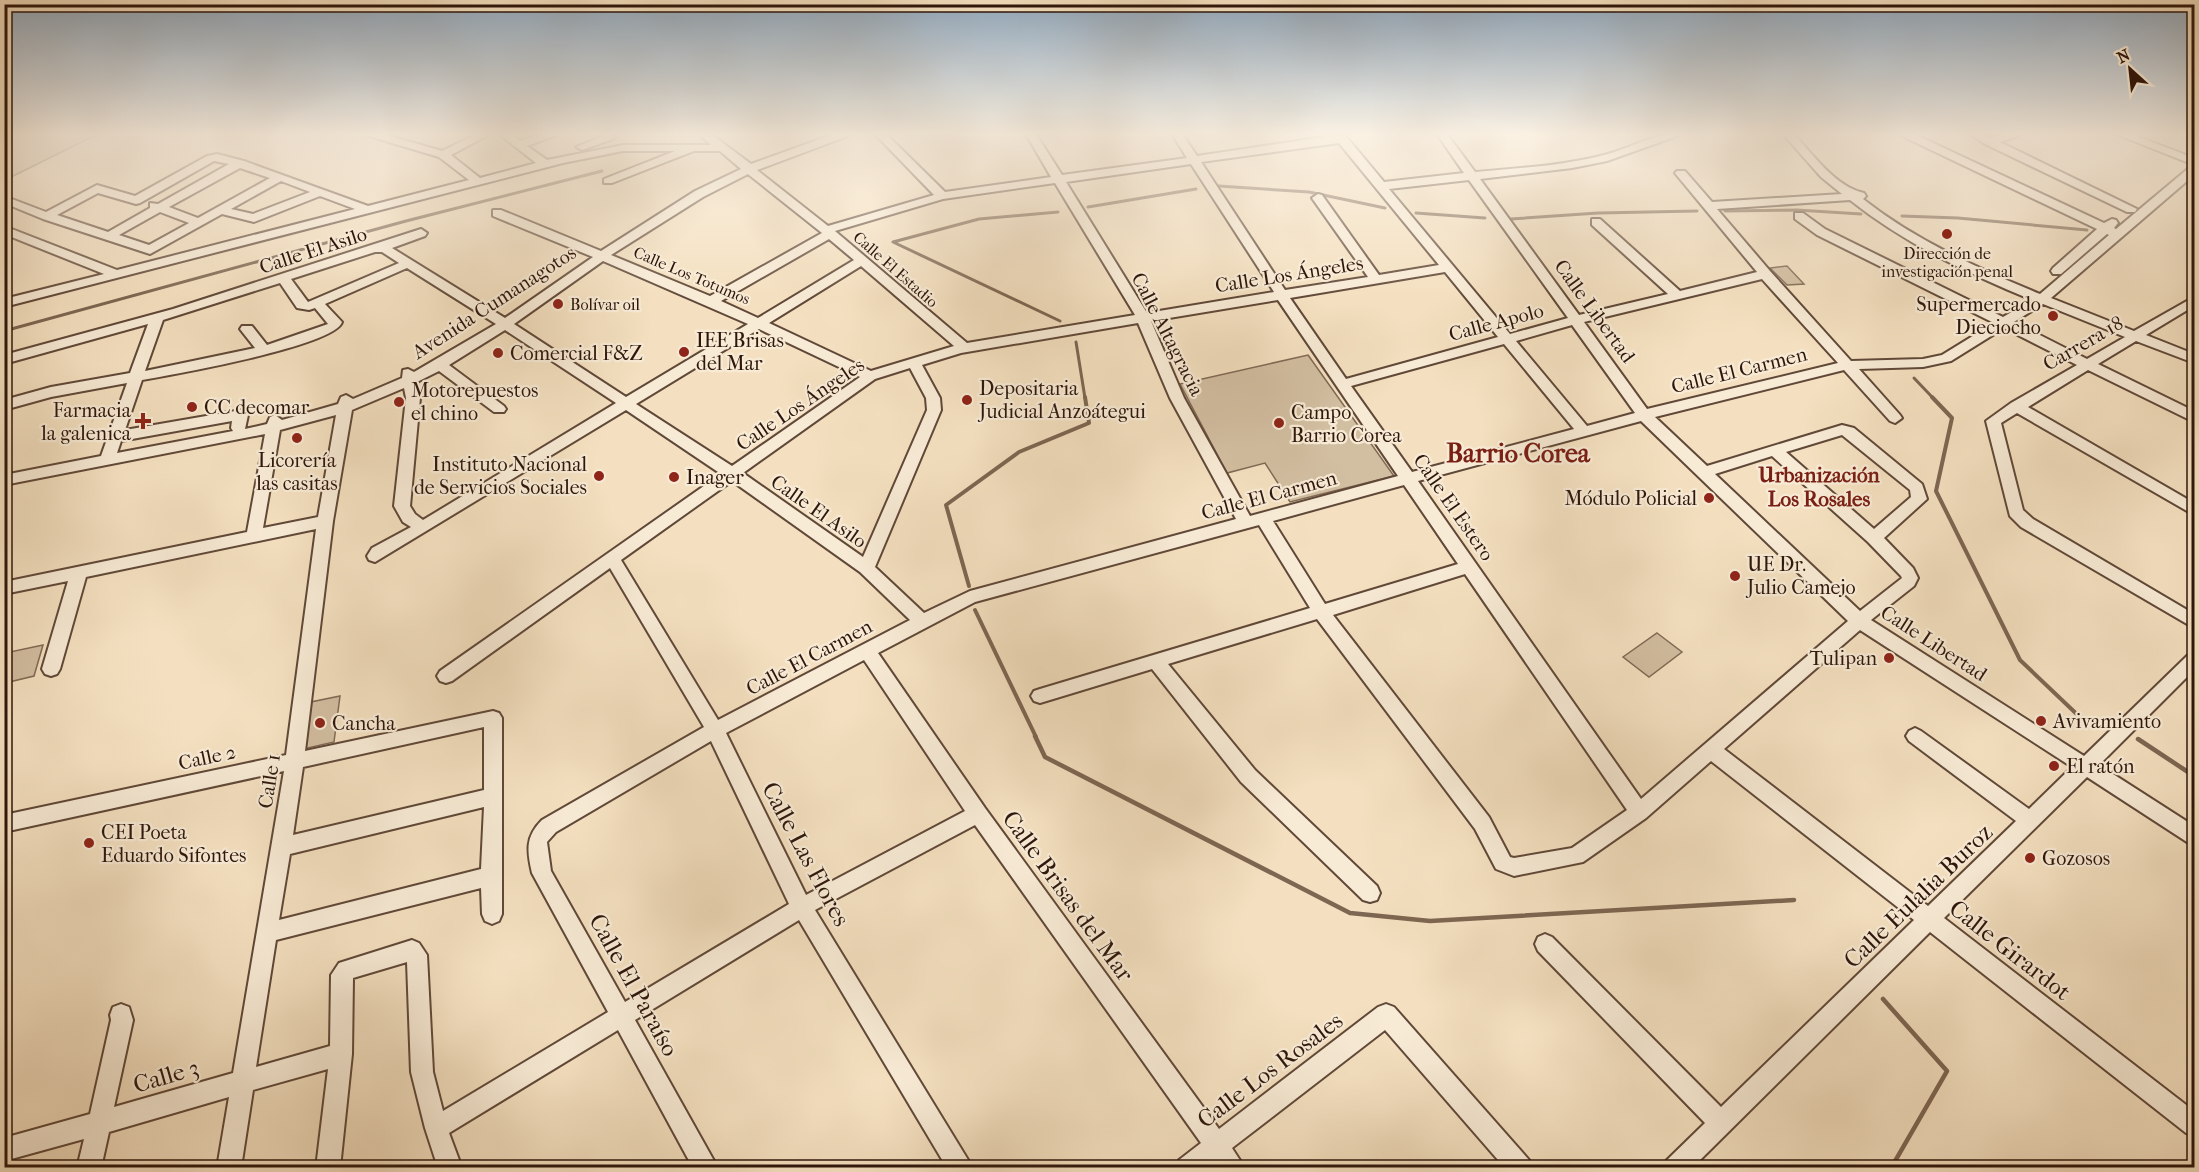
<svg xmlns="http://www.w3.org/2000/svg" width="2199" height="1172" font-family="'IM FELL French Canon',serif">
<rect width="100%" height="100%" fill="#f4e0c0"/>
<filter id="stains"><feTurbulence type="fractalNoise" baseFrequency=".00333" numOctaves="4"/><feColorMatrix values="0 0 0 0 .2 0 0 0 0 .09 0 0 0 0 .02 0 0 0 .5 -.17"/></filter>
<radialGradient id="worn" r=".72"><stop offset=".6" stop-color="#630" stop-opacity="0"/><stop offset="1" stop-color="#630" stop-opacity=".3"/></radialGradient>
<!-- green -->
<g fill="#d2bea1" stroke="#806a56" stroke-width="1.5">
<path d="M5 134H98L5 180Z"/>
<path d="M1787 266 1804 284 1787 285 1770 268Z"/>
<path d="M1308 355 1394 476 1290 502 1265 463 1227 473 1180 384Z"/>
<path d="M1657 633 1682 652 1649 677 1623 657Z"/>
<path d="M43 645 34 676 5 683V653Z"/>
<path d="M340 696 334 742 299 750 306 703Z"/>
</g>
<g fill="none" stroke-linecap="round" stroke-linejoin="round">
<!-- stream-far2 -->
<g stroke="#7d6652" stroke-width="3">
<path d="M1219 186 1309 192 1385 208"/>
<path d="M1088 207 1196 189"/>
<path d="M1725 211 1797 210 1861 214"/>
<path d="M1058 212 979 219 893 242 1060 321"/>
<path d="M1416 213 1485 218"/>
<path d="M1902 216 1958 218 2087 230"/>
<path d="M1511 219 1598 213 1697 211"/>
<path d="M4 331 406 221 602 171"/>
<path d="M1076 342 1085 398"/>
<path d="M1914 378 1933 398"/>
</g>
<!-- stream-far1 -->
<g stroke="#7d6652" stroke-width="4">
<path d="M1932 397 1952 418 1936 491 2020 660 2084 721"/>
<path d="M969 586 946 505 1019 452 1089 423 1085 397"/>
<path d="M975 610 1036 737"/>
</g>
<!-- stream -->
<g stroke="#7d6652" stroke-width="4.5">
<path d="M1035 736 1045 757 1350 913 1430 921 1794 900"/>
<path d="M2138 739 2194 776"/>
<path d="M1883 999 1947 1071 1891 1168"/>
</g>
<defs>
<g id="minor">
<path d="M368 134H383L442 151 477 134H490L451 155 480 178 536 163 499 134H511L520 141 541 134H555L554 136 527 146 547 160 623 145H711L699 134H711L751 164 834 134H849L848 136 757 170 828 226 934 195 875 134H886L945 192 1051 177 1026 134H1036L1062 175 1187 158 1172 134H1182L1197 156 1344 134 1384 182 1464 173 1437 134H1447L1475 172C1518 168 1562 166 1604 155 1629 149 1652 134 1678 134L1677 136 1607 161 1572 168 1480 179 1579 315 1668 294 1592 225V219H1600L1680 291 1757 272 1675 173 1677 171H1685L1712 202 1842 194 1821 177 1783 134H1794C1813 155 1836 187 1864 193L1866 196 1863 199C1915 240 1979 269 2040 294L2109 235 2107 234 2061 274H2053L2051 271 2053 268 2097 229 1902 136 1901 134H1914L2104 223 2112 219 2116 220 2118 223 2114 228 2116 229 2190 167 2194 166V175L2051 298 2134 331 2194 297V306L2146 335 2194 354V363L2136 341 2098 364 2194 411V422L2088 370 2028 407 2194 503V515L2017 413 2001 423 2023 510 2033 519 2194 614V628L2021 527 2010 516 1986 421 2011 403 2077 365 2004 328 1951 361 1923 367 1859 369 1900 415 1902 418 1895 423 1890 421 1844 370 1655 417 1707 466 1842 425 1854 428 1922 484 1927 499 1884 538 1913 568 1918 578 1914 586 1871 620 2084 756 2188 655 2194 653V670L2099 765 2194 826V845L2187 842 2087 777 1944 918 2194 1111V1136L2186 1133 1930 932 1692 1168H1663L1667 1160 1705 1123 1538 951 1535 944 1538 937 1545 934 1552 937 1721 1107 1914 920 1711 761 1646 818 1583 862 1514 876 1496 869 1475 829 1317 619 1168 664 1255 770 1377 886 1380 893 1377 900 1370 902 1363 900 1241 782 1152 669 1040 703 1034 701 1031 696 1034 691 1040 689 1310 608 1259 525 975 602 878 653 985 808 1219 1129 1378 1007 1386 1004 1394 1007 1529 1160 1533 1168H1505L1385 1030 1232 1148 1245 1168H1218L1214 1162 1207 1168H1175L1179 1160 1201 1143 975 825 815 910 973 1168H947L799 920 635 1020 718 1168H693L618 1030 449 1133 462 1168H438L425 1128 411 1072 407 962 353 978 352 1054 340 1168H316L328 1069 253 1090 241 1168H217L229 1097 109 1132 101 1168H77L84 1139 4 1161V1138L90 1114 111 1020 110 1015 113 1007 121 1004 129 1007 133 1020 114 1107 233 1073 284 771 4 832V815L286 755 316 529 86 577 60 669 57 674 51 676 45 674 42 669 68 581 4 594V582L247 532 265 434 4 485V475L101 456 127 383 51 397 4 410V400L51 387 130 373 148 324 4 364V355L173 309 421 229 427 233 425 236 392 248 505 318 593 257 493 216V210H501L601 251 695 191 741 169 720 151H694L612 183H604V179L675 151H623L563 163 4 307V299L104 274 4 234V226L117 270 355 209 320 196 254 222 222 214 150 254 43 219 4 203V196L46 212 97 185 135 196 207 156 217 154 244 161 368 206 469 180 439 157 369 136ZM1339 143 1439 265 1379 275 1322 195 1318 194 1312 198 1368 277 1285 290 1201 162ZM214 161 229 164 158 204 150 203V208L108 232 57 215 98 193 136 204 140 203ZM1191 164 1274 292 1147 313 1066 182ZM240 168 270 178 198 218 169 207ZM748 174 822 233 710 296 611 255 703 197ZM1469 180 1568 318 1510 334 1389 189ZM281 181 310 192 253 214 231 209ZM1055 183 1135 315 967 343 835 231 943 199ZM1850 200C1904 243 1969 274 2032 300L2003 317 1825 229 1803 213H1795V219L1817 235 1994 323 1942 355 1923 359 1851 361 1770 271 1717 209ZM160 212 189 223 149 245 119 235ZM829 239 854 260 758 318 721 301ZM375 252H382L399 263 308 302 291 279ZM603 261 748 324 626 397 514 324ZM861 266 954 346 871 371 769 323ZM407 268 496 324 414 372 408 369 403 370 402 378 353 399 346 395 341 397 338 404 282 420 275 415 270 417 267 424 245 429 248 415 241 410 125 430 142 380C171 375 335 346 342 322L325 304ZM1445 272 1498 337 1346 379 1290 298ZM1762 279 1838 363 1647 409 1584 322ZM280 283 297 308 309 310 315 308 328 324 267 345 252 326H242L240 329 255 348 145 371 163 320ZM1278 300 1398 476 1250 516 1184 398 1151 321ZM2043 304 2125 337 2087 359 2014 322ZM1138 323 1170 398 1236 519 970 591 924 613 875 567 941 410 940 398 922 365 961 353ZM1572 325 1635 413 1587 426 1516 341ZM759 329 860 377 732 466 636 404ZM505 330 616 403 423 520 415 514 410 506 420 398 417 382 439 371 494 412H504L506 409 504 406 449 365ZM1504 344 1574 429 1412 472 1351 386ZM910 368 926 398 927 410 863 557 743 473 875 379ZM404 388 406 398 394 506 403 522 411 527 372 548 367 556 369 560 375 562 626 410 721 474 440 671 437 676 440 681 446 683 452 681 610 568 704 727 542 820C525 837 527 851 532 873L608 1012 443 1111 433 1072 427 955 419 943 412 940 339 963 331 975 330 1046 256 1067 276 940 481 888 482 914 485 921 492 924 499 921 502 914V718L499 713 493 711 305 751 333 521 352 410ZM336 415 318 517 263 528 280 430ZM232 421 231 428 233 431 117 453 121 441ZM1641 421 1848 621 1641 799 1418 481ZM1842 435 1910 490 1911 497 1874 529 1786 452ZM1772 456 1868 542 1901 576 1902 578 1860 611 1715 474ZM732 481 860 572 910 620 718 720 621 560ZM1404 485 1458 564 1325 604 1273 521ZM1465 574 1627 810 1572 848 1514 858 1510 857 1489 817 1333 615ZM1860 630 2072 767 2029 809 1921 731 1915 728 1909 731 1906 736 1909 741 2016 821 1928 906 1724 749ZM864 660 965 811 806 895 726 733ZM484 727V790L293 835 303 767ZM711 741 789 904 625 1002 551 871 547 842 556 832ZM484 807 481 869 279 920 290 854Z"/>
<path d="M609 134 615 137 613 139 582 150 576 147Z"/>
<path d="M1970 134H1983L1991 138 2004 134H2019L2018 136 2000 142 2137 209 2135 212H2127L1985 144Z"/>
<path d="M2116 134H2131L2194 158V165Z"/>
</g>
</defs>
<!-- minor casing -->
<use href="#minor" stroke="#604838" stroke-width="4"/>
<!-- minor -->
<use href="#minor" fill="#f8ebd6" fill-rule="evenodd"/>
</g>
<!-- sky -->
<linearGradient id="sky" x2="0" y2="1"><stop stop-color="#92aabf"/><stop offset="0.45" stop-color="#faf1e3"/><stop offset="1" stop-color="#faf1e3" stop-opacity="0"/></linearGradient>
<rect width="2199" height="298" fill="url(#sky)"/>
<!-- markers -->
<g fill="#8f2418" stroke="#f8ebd6" stroke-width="2">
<circle cx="1947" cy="234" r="6"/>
<circle cx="558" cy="304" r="6"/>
<circle cx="2053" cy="316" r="6"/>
<circle cx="684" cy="352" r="6"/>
<circle cx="498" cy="353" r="6"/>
<circle cx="967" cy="400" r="6"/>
<circle cx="399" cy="402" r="6"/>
<circle cx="192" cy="407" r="6"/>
<path d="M140 412h6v6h6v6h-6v6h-6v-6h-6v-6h6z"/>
<circle cx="1279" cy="423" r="6"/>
<circle cx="297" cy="438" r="6"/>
<circle cx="599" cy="476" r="6"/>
<circle cx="674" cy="477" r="6"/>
<circle cx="1709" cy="498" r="6"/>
<circle cx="1735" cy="576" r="6"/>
<circle cx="1889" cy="658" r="6"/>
<circle cx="2041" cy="721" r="6"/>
<circle cx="320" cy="723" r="6"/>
<circle cx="2054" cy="766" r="6"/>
<circle cx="89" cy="843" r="6"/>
<circle cx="2030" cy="858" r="6"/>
</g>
<g text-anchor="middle" stroke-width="4.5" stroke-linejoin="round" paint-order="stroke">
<!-- far-poi labels -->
<g font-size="16" fill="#2e160b" stroke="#f8ebd6">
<text x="1947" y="259">Dirección de<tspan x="1947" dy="18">investigación penal</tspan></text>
<text x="570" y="310" text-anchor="start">Bolívar oil</text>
</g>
<!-- far-street labels -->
<g font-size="16" fill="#2e160b" stroke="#f8ebd6">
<text transform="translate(896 269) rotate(41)" y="6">Calle El Estadio</text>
<text transform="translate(692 275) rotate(23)" y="6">Calle Los Totumos</text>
</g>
<!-- street labels -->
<g font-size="20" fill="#2e160b" stroke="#f8ebd6">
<text transform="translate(313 250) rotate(-18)" y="7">Calle El Asilo</text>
<text transform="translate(1289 274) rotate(-9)" y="7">Calle Los Ángeles</text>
<text transform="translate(494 302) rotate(-33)" y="7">Avenida Cumanagotos</text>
<text transform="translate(1595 311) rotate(54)" y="7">Calle Libertad</text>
<text transform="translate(1496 322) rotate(-15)" y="7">Calle Apolo</text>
<text transform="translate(1168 334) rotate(63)" y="7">Calle Altagracia</text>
<text transform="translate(2083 343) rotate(-30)" y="7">Carrera 18</text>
<text transform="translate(1739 370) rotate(-14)" y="7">Calle El Carmen</text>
<text transform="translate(800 404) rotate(-34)" y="7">Calle Los Ángeles</text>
<text transform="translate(1269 495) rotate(-15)" y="7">Calle El Carmen</text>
<text transform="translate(1454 507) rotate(55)" y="7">Calle El Estero</text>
<text transform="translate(819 511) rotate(35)" y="7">Calle El Asilo</text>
<text transform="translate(1934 643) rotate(33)" y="7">Calle Libertad</text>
<text transform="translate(809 657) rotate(-28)" y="7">Calle El Carmen</text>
<text transform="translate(207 757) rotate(-12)" y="7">Calle 2</text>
<text transform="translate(269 781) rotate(-81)" y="7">Calle 1</text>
</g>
<!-- poi labels -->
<g font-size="20" fill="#2e160b" stroke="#f8ebd6" text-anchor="start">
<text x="2041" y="311" text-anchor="end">Supermercado<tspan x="2041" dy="23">Dieciocho</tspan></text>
<text x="696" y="347">IEE Brisas<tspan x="696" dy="23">del Mar</tspan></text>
<text x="510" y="360">Comercial F&amp;Z</text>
<text x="979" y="395">Depositaria<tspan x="979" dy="23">Judicial Anzoátegui</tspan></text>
<text x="411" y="397">Motorepuestos<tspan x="411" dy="23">el chino</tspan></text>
<text x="204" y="414">CC decomar</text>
<text x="131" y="417" text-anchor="end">Farmacia<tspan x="131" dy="23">la galenica</tspan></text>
<text x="1291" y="419">Campo<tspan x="1291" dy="23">Barrio Corea</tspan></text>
<text x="297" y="467" text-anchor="middle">Licorería<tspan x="297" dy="23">las casitas</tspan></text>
<text x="587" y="471" text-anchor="end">Instituto Nacional<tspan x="587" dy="23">de Servicios Sociales</tspan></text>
<text x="686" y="484">Inager</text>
<text x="1697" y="505" text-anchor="end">Módulo Policial</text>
<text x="1747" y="571">UE Dr.<tspan x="1747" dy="23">Julio Camejo</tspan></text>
<text x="1877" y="665" text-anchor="end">Tulipan</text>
<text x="2053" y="728">Avivamiento</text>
<text x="332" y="730">Cancha</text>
<text x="2066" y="773">El ratón</text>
<text x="101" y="839">CEI Poeta<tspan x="101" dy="23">Eduardo Sifontes</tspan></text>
<text x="2042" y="865">Gozosos</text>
</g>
<!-- neighbourhood labels -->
<g font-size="21" font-weight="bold" fill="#7a1f14" stroke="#f8ebd6">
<text x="1819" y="482">Urbanización<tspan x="1819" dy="24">Los Rosales</tspan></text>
</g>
<!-- near-street labels -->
<g font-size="24" fill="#2e160b" stroke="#f8ebd6">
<text transform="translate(806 854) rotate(62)" y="8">Calle Las Flores</text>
<text transform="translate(1068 896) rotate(54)" y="8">Calle Brisas del Mar</text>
<text transform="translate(1918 896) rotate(-44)" y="8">Calle Eulalia Buroz</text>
<text transform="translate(2010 950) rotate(38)" y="8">Calle Girardot</text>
<text transform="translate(634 985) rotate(61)" y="8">Calle El Paraíso</text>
<text transform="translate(1270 1070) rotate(-37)" y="8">Calle Los Rosales</text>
<text transform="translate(166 1076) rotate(-16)" y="8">Calle 3</text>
</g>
<!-- district labels -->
<g font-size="26" font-weight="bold" fill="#7a1f14" stroke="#f8ebd6">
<text x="1518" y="462">Barrio Corea</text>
</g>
</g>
<!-- margin -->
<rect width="2199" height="1172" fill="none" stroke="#f4e0c0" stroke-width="24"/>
<rect x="6" y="6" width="2187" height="1160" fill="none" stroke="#2e160b" stroke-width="3"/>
<rect x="12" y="12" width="2175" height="1148" fill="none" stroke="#2e160b" stroke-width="1.5"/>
<!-- north arrow -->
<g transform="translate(2130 69) rotate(333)" stroke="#f8ebd6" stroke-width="4.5" paint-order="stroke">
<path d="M0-4.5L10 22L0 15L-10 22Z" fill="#2e160b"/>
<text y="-9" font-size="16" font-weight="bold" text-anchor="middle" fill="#2e160b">N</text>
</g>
<rect width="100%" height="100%" filter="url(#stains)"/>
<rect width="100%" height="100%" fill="url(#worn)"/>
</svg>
